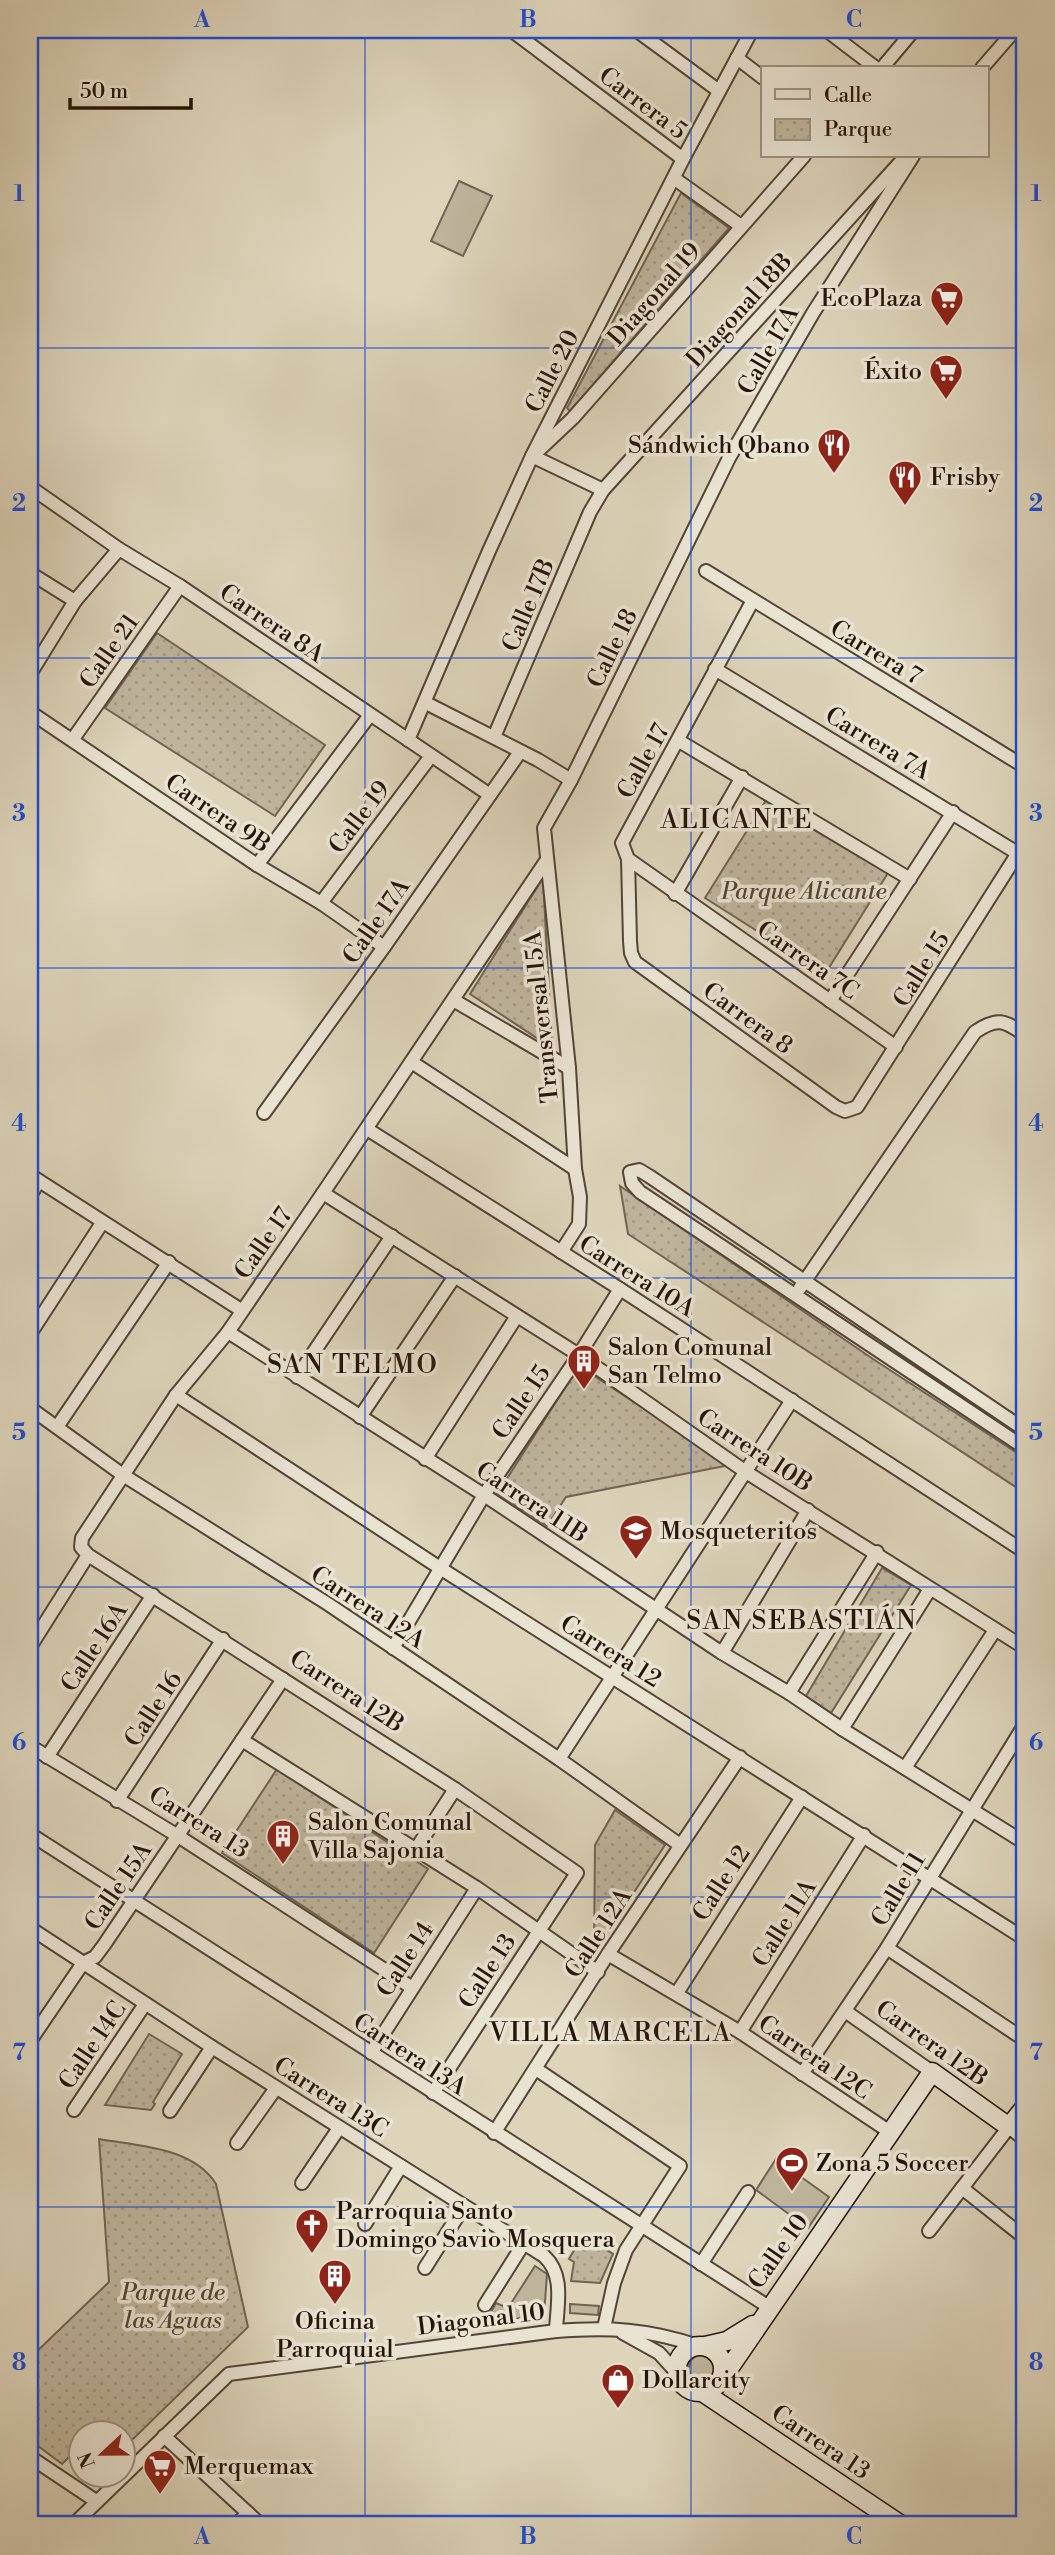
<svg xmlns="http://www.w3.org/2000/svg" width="1055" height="2555" font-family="'Libre Bodoni',serif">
<defs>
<pattern id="park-dots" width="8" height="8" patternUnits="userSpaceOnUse" patternTransform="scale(1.75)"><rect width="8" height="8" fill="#beb49c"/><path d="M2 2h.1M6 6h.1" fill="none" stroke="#a39a85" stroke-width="1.8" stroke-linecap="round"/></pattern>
</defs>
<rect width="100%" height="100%" fill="#ddd4ba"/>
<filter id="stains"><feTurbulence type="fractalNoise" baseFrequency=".00286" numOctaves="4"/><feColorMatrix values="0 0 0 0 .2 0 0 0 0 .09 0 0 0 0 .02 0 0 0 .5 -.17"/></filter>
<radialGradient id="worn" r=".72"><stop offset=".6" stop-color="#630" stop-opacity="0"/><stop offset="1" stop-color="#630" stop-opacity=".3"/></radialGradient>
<!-- green -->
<g fill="#beb49c" stroke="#726453" stroke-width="2">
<path d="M459 181 492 196 463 256 431 241Z"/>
<path d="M776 2159 829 2197 808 2228 756 2190Z"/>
<path d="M535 2266 547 2274 544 2315 492 2322 491 2312 496 2303 508 2308Z"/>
<path d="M570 2304 599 2306 598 2315 570 2313Z"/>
<circle cx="703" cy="2368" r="14"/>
</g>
<!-- park -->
<g fill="url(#park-dots)" stroke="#726453" stroke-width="2">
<path d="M681 193 729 228 570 411 567 408Z"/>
<path d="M157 633 325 745 275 816 105 708Z"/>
<path d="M768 797 888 873 825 974 705 898Z"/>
<path d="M543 878 552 1048 470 994Z"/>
<path d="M620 1186 873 1359 1025 1458V1493L628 1234Z"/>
<path d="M579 1366 730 1465 566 1497 547 1526 497 1494Z"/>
<path d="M882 1568 911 1585 831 1713 806 1696Z"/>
<path d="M277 1769 428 1869 374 1953 222 1853Z"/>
<path d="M615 1810 665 1845 594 1953 595 1845Z"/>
<path d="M149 2034 182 2054 153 2102 155 2104 151 2110 105 2105Z"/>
<path d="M99 2139C138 2146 193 2147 216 2184L248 2327 131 2441 123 2435 122 2432H118L104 2423 94 2432H80V2446L62 2464 30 2440V2358L109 2282Z"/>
<path d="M583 2235 613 2254 600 2283 571 2281 574 2262 569 2259Z"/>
</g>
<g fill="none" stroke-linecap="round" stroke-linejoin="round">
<defs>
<g id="street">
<path d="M511 30 683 159"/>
<path d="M636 30 719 91"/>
<path d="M826 30 876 68"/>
<path d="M737 58 763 78"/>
<path d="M882 68 914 30"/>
<path d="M982 68 1015 30"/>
<path d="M675 179 741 226"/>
<path d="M538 451 573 418 804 156"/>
<path d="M532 456 603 490"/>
<path d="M30 487 119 549 180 586 490 795"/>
<path d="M706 571 1025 767"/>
<path d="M30 573 75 601"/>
<path d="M753 600 622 843 628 859 630 941 631 953 635 962 836 1107 845 1111 857 1107 1025 842"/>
<path d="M715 669 1019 854"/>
<path d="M30 674 75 601 119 549"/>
<path d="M426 703 538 760 571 780"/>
<path d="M30 712 257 865 321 903 384 947"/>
<path d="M494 737 590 512 603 490 906 156"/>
<path d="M73 739 180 586"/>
<path d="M408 740 489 551 532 456 683 159 752 30"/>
<path d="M679 741 910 879"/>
<path d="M628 859 896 1047"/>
<path d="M257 865 370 715"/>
<path d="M675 894 742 777"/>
<path d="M321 903 431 756"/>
<path d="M455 1001 569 1068"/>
<path d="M830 1001 953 812"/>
<path d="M413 1063 575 1169"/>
<path d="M264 1113 384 947 520 752"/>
<path d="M367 1129 620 1289 1025 1552"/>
<path d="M30 1175 241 1310"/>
<path d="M323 1193 579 1355 746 1472 1025 1648"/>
<path d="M30 1196 39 1181"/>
<path d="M561 1252 579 1224 580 1197 575 1169 569 1068 544 828 571 780 729 458 813 313 913 156"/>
<path d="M800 1288 975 1032C997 1017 1004 1020 1025 1035"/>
<path d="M228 1332 484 1495 722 1653 789 1693 842 1729 1025 1843"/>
<path d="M30 1334 102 1223"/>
<path d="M297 1377 392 1236"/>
<path d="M176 1395 440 1568 1025 1939"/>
<path d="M30 1408 123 1475 328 1604 559 1759 680 1845"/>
<path d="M360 1417 455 1276"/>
<path d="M57 1427 169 1262"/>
<path d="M1025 1430 649 1176 639 1170 630 1172 632 1183 640 1192 1025 1448"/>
<path d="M425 1459 517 1316"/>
<path d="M30 1647 88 1555"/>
<path d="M393 1648 484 1495 579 1355 620 1289"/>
<path d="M722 1653 808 1510"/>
<path d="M789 1693 877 1552"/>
<path d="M842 1729 930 1589"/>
<path d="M242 1740 477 1888 598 1972"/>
<path d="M30 1746 178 1836 411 1987"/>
<path d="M47 1757 153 1595"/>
<path d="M559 1759 792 1400"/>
<path d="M905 1768 995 1630"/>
<path d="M117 1801 223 1639"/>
<path d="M30 1834 769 2307"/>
<path d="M416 1849 455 1789"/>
<path d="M30 1928 212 2047 544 2256C565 2275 557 2305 556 2331"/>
<path d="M887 1948 1025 2040"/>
<path d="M608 1954 740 2032 890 2132"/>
<path d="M677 1993 802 1797"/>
<path d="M845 2011 932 2072"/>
<path d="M740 2032 864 1835"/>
<path d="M30 2041 83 1963 95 1957 104 1945 283 1679"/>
<path d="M371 2053 477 1888"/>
<path d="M536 2069 680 2166 626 2250 614 2283 604 2328"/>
<path d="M802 2074 887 1948 1025 1724"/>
<path d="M433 2093 577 1873 455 1789 88 1555 81 1547 82 1538 176 1395 228 1332 323 1193 546 861"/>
<path d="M74 2110 145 2004"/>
<path d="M170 2111 212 2047"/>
<path d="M494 2133 608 1954 740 1757"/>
<path d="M237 2143 276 2088"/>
<path d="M302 2183 339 2128"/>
<path d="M962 2188 1025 2238"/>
<path d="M365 2224 401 2166"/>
<path d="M929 2231 1009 2127 1025 2140"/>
<path d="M701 2264 748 2192"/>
<path d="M425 2268 464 2206"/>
<path d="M485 2305 524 2243"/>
<path d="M623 2333 659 2353 677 2373"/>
<path d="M164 2436 261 2525"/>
<path d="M30 2457 96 2501"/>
<path d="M73 2525 229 2374 556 2331C608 2327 649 2329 698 2346"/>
<path d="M236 2525 248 2513"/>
</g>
<g id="secondary">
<circle cx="700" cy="2369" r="23"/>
<path d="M705 2346 727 2341 753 2325"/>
<path d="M721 2380 932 2072 1009 2127 1025 2107"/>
<path d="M704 2393 901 2525"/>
</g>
</defs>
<!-- street casing -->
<use href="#street" stroke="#544536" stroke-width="16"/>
<!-- secondary casing -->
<use href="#secondary" stroke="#27150a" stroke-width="21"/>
<!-- street -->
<use href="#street" stroke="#e9e3d2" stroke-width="12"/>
<!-- secondary -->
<use href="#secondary" stroke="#e9e3d2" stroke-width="18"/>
</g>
<!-- grid -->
<path fill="none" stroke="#1d4ed8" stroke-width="2" stroke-opacity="0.55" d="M365 30V2525M691 30V2525M30 348H1025M30 658H1025M30 968H1025M30 1278H1025M30 1587H1025M30 1897H1025M30 2207H1025"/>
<!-- icons -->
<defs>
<symbol id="supermarket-pin" viewBox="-11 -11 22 30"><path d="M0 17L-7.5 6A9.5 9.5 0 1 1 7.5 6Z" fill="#8f2418" stroke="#e9e3d2"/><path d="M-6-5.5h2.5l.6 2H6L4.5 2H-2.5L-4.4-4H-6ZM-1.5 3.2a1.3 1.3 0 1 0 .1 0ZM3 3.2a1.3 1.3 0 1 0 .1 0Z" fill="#fff"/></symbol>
<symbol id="restaurant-pin" viewBox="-11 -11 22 30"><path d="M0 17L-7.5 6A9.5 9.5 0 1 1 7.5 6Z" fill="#8f2418" stroke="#e9e3d2"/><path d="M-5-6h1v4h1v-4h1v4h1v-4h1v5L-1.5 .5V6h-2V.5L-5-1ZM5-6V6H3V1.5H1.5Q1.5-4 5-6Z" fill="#fff"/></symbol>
<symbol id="building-pin" viewBox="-11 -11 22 30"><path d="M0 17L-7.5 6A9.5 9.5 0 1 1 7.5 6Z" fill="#8f2418" stroke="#e9e3d2"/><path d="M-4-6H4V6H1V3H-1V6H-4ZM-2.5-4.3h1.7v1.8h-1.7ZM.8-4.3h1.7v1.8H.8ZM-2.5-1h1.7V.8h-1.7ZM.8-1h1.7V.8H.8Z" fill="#fff"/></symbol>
<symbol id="school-pin" viewBox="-11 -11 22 30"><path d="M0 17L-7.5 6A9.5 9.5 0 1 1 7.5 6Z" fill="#8f2418" stroke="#e9e3d2"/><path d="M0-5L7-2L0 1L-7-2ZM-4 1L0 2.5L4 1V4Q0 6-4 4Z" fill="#fff"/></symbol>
<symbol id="stadium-pin" viewBox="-11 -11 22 30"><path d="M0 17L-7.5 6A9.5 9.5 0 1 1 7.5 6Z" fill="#8f2418" stroke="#e9e3d2"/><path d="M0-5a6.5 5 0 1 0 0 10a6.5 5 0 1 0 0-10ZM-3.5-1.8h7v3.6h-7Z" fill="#fff"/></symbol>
<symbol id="church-pin" viewBox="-11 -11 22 30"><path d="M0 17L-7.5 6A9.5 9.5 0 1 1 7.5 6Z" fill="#8f2418" stroke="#e9e3d2"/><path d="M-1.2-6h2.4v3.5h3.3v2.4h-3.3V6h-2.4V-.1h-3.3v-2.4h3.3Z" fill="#fff"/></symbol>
<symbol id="shop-pin" viewBox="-11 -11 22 30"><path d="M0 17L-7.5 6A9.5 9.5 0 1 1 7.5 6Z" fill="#8f2418" stroke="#e9e3d2"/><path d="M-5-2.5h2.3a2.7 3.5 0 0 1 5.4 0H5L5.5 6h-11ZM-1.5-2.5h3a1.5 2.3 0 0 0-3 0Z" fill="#fff"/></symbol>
</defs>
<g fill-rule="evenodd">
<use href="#supermarket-pin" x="928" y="279" width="38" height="52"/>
<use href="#supermarket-pin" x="927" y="352" width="38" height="52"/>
<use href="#restaurant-pin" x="815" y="426" width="38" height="52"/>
<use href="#restaurant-pin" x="886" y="458" width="38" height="52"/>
<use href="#building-pin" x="565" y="1342" width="38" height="52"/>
<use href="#school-pin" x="617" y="1512" width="38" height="52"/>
<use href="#building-pin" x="264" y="1817" width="38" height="52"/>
<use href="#stadium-pin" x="773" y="2144" width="38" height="52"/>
<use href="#church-pin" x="293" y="2206" width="38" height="52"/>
<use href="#building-pin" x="316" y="2257" width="38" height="52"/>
<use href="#shop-pin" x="599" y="2361" width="38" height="52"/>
<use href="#supermarket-pin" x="141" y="2447" width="38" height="52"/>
</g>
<g text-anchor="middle" stroke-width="7" stroke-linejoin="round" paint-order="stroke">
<!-- street labels -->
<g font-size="24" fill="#27150a" stroke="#e9e3d2">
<text transform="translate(643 103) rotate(37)" y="8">Carrera 5</text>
<text transform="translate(654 294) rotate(-49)" y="8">Diagonal 19</text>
<text transform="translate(739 310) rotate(-48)" y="8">Diagonal 18B</text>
<text transform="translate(768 350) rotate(-60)" y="8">Calle 17A</text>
<text transform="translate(552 371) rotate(-63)" y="8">Calle 20</text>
<text transform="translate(528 605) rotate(-67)" y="8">Calle 17B</text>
<text transform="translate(272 623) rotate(34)" y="8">Carrera 8A</text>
<text transform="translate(612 648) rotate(-64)" y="8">Calle 18</text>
<text transform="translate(109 651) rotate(-55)" y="8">Calle 21</text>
<text transform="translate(876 652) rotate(31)" y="8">Carrera 7</text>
<text transform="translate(878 743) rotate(31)" y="8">Carrera 7A</text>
<text transform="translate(643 761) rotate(-61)" y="8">Calle 17</text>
<text transform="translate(218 813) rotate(34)" y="8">Carrera 9B</text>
<text transform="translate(359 817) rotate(-53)" y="8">Calle 19</text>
<text transform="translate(376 921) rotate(-55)" y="8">Calle 17A</text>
<text transform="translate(808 960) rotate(35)" y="8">Carrera 7C</text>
<text transform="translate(921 969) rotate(-58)" y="8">Calle 15</text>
<text transform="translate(541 1017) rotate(-96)" y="8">Transversal 15A</text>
<text transform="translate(748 1018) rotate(36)" y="8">Carrera 8</text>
<text transform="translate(263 1243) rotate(-55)" y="8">Calle 17</text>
<text transform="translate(637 1276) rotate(32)" y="8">Carrera 10A</text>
<text transform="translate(521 1402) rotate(-56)" y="8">Calle 15</text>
<text transform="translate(755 1450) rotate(33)" y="8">Carrera 10B</text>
<text transform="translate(532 1502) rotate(33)" y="8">Carrera 11B</text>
<text transform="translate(368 1607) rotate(33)" y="8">Carrera 12A</text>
<text transform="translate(94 1647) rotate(-57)" y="8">Calle 16A</text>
<text transform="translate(611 1651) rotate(32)" y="8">Carrera 12</text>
<text transform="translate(347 1691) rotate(33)" y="8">Carrera 12B</text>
<text transform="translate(153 1709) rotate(-57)" y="8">Calle 16</text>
<text transform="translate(199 1822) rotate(32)" y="8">Carrera 13</text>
<text transform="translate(721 1883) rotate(-57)" y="8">Calle 12</text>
<text transform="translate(118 1886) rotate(-56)" y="8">Calle 15A</text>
<text transform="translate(898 1889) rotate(-59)" y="8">Calle 11</text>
<text transform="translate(784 1923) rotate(-58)" y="8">Calle 11A</text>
<text transform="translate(598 1933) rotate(-57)" y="8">Calle 12A</text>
<text transform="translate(405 1959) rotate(-57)" y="8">Calle 14</text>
<text transform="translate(487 1971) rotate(-57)" y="8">Calle 13</text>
<text transform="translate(932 2043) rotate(35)" y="8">Carrera 12B</text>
<text transform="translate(92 2045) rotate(-56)" y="8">Calle 14C</text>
<text transform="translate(410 2054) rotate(33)" y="8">Carrera 13A</text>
<text transform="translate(815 2057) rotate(34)" y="8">Carrera 12C</text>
<text transform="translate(331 2097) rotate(32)" y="8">Carrera 13C</text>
<text transform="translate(778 2251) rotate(-55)" y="8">Calle 10</text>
<text transform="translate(481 2319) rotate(-7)" y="8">Diagonal 10</text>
<text transform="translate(821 2442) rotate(34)" y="8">Carrera 13</text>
</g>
<!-- poi labels -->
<g font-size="24" fill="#27150a" stroke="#e9e3d2" text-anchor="start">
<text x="922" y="306" text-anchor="end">EcoPlaza</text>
<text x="922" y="379" text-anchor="end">Éxito</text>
<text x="810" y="453" text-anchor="end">Sándwich Qbano</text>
<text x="930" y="485">Frisby</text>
<text x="608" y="1355">Salon Comunal<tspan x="608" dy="28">San Telmo</tspan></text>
<text x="660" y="1539">Mosqueteritos</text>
<text x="308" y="1830">Salon Comunal<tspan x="308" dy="28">Villa Sajonia</tspan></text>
<text x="816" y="2171">Zona 5 Soccer</text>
<text x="336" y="2219">Parroquia Santo<tspan x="336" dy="28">Domingo Savio Mosquera</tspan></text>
<text x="335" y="2329" text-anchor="middle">Oficina<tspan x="335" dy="28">Parroquial</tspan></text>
<text x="642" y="2388">Dollarcity</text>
<text x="184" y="2474">Merquemax</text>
</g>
<!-- park labels -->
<g font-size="24" font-style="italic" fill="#544536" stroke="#e9e3d2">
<text x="804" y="899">Parque Alicante</text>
<text x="173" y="2300">Parque de<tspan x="173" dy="28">las Aguas</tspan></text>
</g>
<!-- neighbourhood labels -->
<g font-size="26" letter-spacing="2" fill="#27150a" stroke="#e9e3d2">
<text x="737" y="828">ALICANTE</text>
<text x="353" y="1373">SAN TELMO</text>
<text x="802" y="1629">SAN SEBASTIÁN</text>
<text x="611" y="2041">VILLA MARCELA</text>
</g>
</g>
<!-- margin -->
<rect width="1055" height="2555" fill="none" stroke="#ddd4ba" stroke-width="77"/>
<!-- legend -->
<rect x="761" y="66" width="228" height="91" fill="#e9e3d2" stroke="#9b9182" stroke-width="2"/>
<rect x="775" y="89" width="35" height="10" fill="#e9e3d2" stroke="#9b9182" stroke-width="2"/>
<text x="824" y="102" font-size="21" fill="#27150a">Calle</text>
<rect x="775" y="119" width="35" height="21" fill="url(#park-dots)" stroke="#9b9182" stroke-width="2"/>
<text x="824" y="136" font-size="21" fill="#27150a">Parque</text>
<!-- north arrow -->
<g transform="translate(102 2454) rotate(248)"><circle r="33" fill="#e9e3d2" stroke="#9b9182" stroke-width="2"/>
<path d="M0-5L12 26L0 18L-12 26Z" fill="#8f2418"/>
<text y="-10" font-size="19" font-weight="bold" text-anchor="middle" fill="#27150a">N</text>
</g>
<!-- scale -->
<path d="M70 98v10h121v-10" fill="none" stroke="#27150a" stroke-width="3.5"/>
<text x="80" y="98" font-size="21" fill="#27150a" stroke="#e9e3d2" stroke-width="5" paint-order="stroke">50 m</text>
<rect x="38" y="38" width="978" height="2478" fill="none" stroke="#1d4ed8" stroke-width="2.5"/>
<g font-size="23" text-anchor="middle" font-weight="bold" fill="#1d4ed8">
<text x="202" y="27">A</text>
<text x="528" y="27">B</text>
<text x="854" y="27">C</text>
<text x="19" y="201">1</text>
<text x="1036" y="201">1</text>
<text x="19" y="511">2</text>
<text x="1036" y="511">2</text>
<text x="19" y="821">3</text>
<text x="1036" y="821">3</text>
<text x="19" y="1131">4</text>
<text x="1036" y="1131">4</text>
<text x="19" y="1440">5</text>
<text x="1036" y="1440">5</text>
<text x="19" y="1750">6</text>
<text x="1036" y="1750">6</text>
<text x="19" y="2060">7</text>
<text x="1036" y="2060">7</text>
<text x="19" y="2370">8</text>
<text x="1036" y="2370">8</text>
<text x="202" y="2544">A</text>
<text x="528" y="2544">B</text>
<text x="854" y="2544">C</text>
</g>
<rect width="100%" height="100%" filter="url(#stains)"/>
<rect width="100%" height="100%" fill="url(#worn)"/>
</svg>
